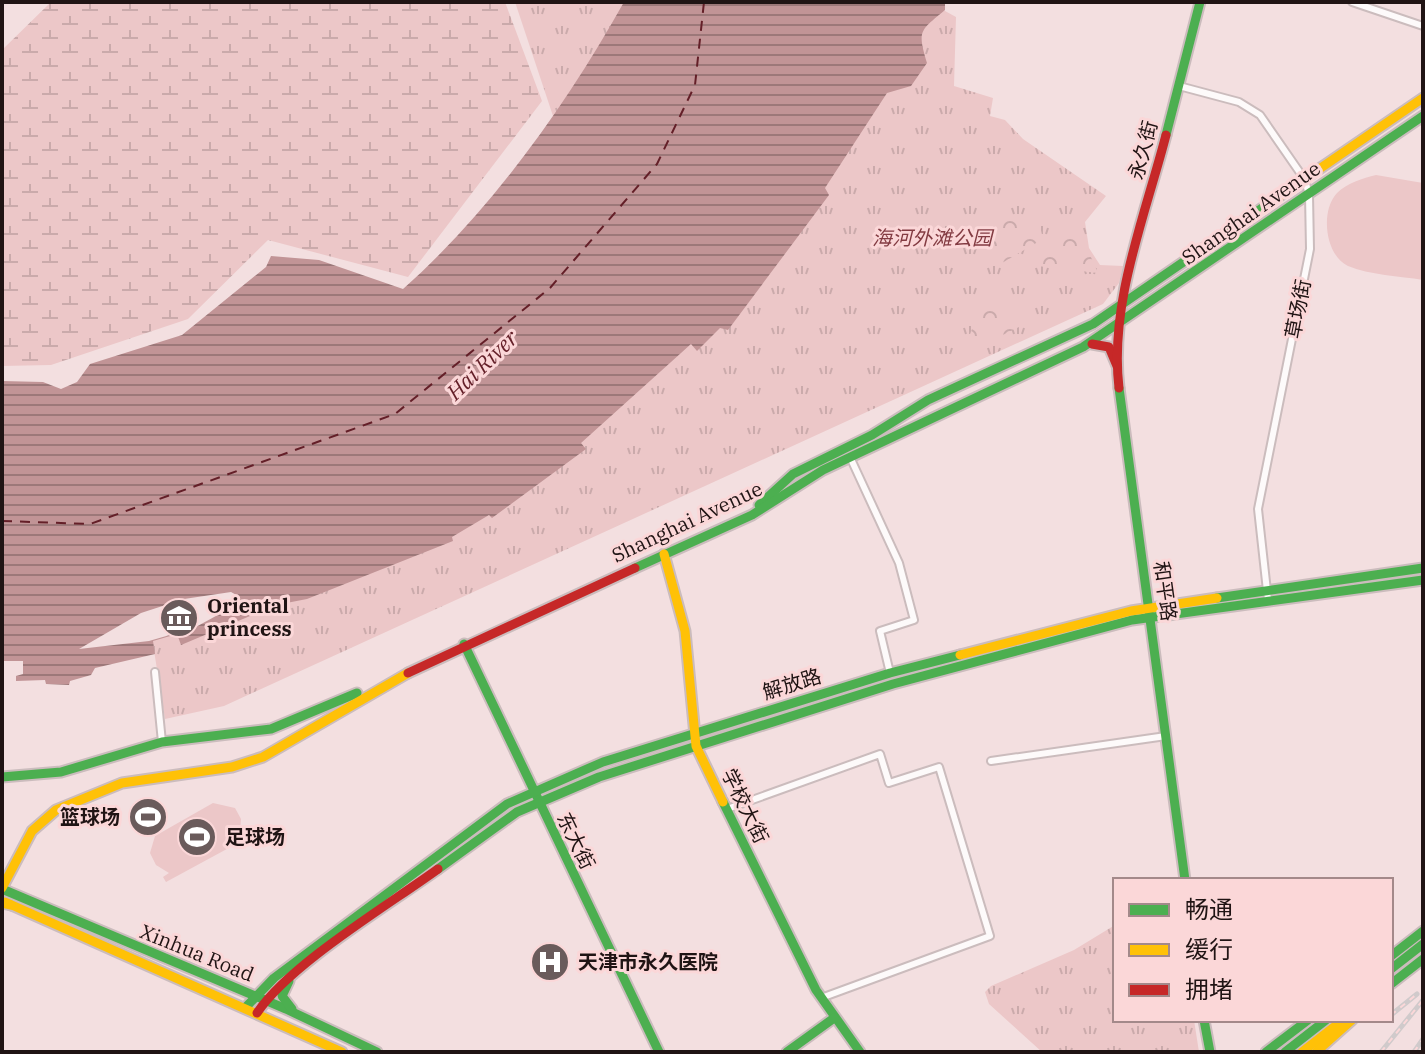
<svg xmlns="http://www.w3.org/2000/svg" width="1425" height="1054" font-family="'IBM Plex Serif','Noto Sans SC',serif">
<defs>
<pattern id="grass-tufts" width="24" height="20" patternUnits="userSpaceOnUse" patternTransform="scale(2)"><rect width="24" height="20" fill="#ecc7c8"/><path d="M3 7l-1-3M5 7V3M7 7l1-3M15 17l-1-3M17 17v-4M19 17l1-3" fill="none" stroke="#caaaab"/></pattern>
<pattern id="forest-crowns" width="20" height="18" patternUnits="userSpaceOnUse" patternTransform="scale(2)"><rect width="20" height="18" fill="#ecc7c8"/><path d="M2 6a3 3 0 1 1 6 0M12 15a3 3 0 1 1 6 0" fill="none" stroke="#caaaab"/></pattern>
<pattern id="wetland-marsh" width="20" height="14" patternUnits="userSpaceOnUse" patternTransform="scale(2)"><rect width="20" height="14" fill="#ecc7c8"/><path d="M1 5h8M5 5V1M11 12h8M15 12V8" fill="none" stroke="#caaaab"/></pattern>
<pattern id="water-rules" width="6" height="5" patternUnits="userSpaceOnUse" patternTransform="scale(2)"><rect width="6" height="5" fill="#c19496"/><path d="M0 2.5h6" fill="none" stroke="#9c7879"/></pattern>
</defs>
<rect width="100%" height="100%" fill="#f3dfe0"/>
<!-- grass -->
<g fill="url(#grass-tufts)">
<path d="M515 2H652L555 122Z"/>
<path d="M936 6 956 17 954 86 993 98 990 116 1005 120 1023 139 1106 196 1085 222 1089 248 1100 265 1123 266 1119 283 1103 304 224 706 165 719 151 632Z"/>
<path d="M1115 925V1020H1194L1199 1052H1042L989 1004 985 992 991 986 1074 950Z"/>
</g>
<!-- forest -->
<g fill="url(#forest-crowns)">
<path d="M1005 213 1039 222 1043 239 1002 263 991 262 995 229Z"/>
<path d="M1067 236 1083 239 1098 273 1020 264Z"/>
<path d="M984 298 1029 322 962 355Z"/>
</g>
<!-- wetland -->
<path fill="url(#wetland-marsh)" d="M51 2H505L542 101 408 277 268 240 188 319 51 365 2 366V50Z"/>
<!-- garden -->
<g fill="#ecc7c8">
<path d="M1376 175 1423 183V280C1400 276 1369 275 1348 266 1325 255 1320 211 1337 193 1347 183 1363 178 1376 175Z"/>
<path d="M213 803 235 808 241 819 240 835 246 832 249 837 166 882 163 877 169 873 156 865 150 853 155 836Z"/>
</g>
<!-- water -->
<path fill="url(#water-rules)" d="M624 2H945V10C920 31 917 30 927 63L911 86 887 93 825 188 829 195 728 330 720 328 697 351 691 344 581 443 586 449 492 518 489 515 452 537 453 541 307 599 276 605 181 645 177 634 153 641 155 654 95 668 91 675 70 681 69 685 46 684 45 680 16 681V676L23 674V661H2V381L43 382 61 389 77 382 90 364 182 335 266 267 271 256 319 260 403 289C491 211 567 104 624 2Z"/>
<!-- pier -->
<path fill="#f3dfe0" d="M231 592 240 597 236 605 194 628 149 641 79 649 141 613 184 599Z"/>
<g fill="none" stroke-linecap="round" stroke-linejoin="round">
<!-- ferry -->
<path stroke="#641f28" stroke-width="2" stroke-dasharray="10 8" stroke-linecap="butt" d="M2 521 90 524 395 414 550 288 657 164 695 85 704 2"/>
<defs>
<g id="street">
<path d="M1352 2 1423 26"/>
<path d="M1179 86 1239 102 1260 115 1305 180 1309 195 1310 249 1258 509 1268 600"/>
<path d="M850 457 899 563 914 620 880 631 890 673"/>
<path d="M155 672 162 742"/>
<path d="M991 761 1166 736"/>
<path d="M727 809 880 754 889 783 939 767 990 936 821 998"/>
</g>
<g id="fast">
<path d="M1166 135 1200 2"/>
<path d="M1119 388 1185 880"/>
<path d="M759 505 793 474 872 435 928 400 1093 324 1268 204"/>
<path d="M635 568 752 515 823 470 1083 347 1423 116"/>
<path d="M1217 598 1423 568"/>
<path d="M464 644 659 1052"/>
<path d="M2 777 61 772 162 742 271 729 357 693"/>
<path d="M723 802 816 990 860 1052"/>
<path d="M438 869 517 812 599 777 893 684 1132 620 1423 580"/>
<path d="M2 889 286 1009 377 1052"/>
<path d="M1391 956 1423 931"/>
<path d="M1391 969 1423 944"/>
<path d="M289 981 282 996 292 1009"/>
<path d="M1391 984 1423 959"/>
<path d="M246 1007 274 978 507 804 603 762 890 673 960 655"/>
<path d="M1204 1020 1210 1052"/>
<path d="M787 1052 834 1018"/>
<path d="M1266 1052 1308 1020"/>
<path d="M1285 1052 1326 1020"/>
</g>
<g id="slow">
<path d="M1268 204 1423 98"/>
<path d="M664 554 685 631 696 746 723 802"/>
<path d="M960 655 1131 611 1217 598"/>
<path d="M2 888 32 831 56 810 122 783 232 767 263 757 408 673"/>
<path d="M5 902 342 1052"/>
<path d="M2 903 11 905"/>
<path d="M1302 1052 1343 1020"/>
<path d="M1316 1052 1352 1020"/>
</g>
<g id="jam">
<path d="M1092 344 1109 347 1117 366"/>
<path d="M1119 388C1109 304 1145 216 1166 135"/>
<path d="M408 673 635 568"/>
<path d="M257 1013C290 964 387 906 438 869"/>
</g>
</defs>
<!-- street casing -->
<use href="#street" stroke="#cbbcbd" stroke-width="10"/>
<!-- fast casing -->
<use href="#fast" stroke="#cbbcbd" stroke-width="13"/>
<!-- slow casing -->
<use href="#slow" stroke="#cbbcbd" stroke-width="13"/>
<!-- jam casing -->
<use href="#jam" stroke="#cbbcbd" stroke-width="13"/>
<!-- street -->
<use href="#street" stroke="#fdfafa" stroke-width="6"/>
<!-- fast -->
<use href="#fast" stroke="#4caf50" stroke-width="9"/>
<!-- slow -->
<use href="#slow" stroke="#ffc107" stroke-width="9"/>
<!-- jam -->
<use href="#jam" stroke="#c62828" stroke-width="9"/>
<defs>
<g id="rail">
<path d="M1391 1015 1417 994"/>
<path d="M1381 1052 1423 1000"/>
<path d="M1414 1052 1423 1039"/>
</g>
</defs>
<!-- rail casing -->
<use href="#rail" stroke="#d0cacb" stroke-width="5"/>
<!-- rail -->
<use href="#rail" stroke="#fbd7d8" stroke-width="2" stroke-dasharray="6" stroke-linecap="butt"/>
</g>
<!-- icons -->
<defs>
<symbol id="museum-disc" viewBox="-11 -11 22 22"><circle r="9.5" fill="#6a5b5b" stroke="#fbd7d8"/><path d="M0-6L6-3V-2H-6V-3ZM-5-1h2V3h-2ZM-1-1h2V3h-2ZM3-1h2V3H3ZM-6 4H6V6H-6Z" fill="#fff"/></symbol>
<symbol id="stadium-disc" viewBox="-11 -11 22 22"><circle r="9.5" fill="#6a5b5b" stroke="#fbd7d8"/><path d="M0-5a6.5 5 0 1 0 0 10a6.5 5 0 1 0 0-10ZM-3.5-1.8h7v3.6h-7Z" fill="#fff"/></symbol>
<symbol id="hospital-disc" viewBox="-11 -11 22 22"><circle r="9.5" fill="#6a5b5b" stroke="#fbd7d8"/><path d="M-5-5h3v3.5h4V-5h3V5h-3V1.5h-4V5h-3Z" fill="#fff"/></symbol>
</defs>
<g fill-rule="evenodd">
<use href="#museum-disc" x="157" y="596" width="44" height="44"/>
<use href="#stadium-disc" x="126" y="795" width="44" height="44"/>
<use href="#stadium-disc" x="175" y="815" width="44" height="44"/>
<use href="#hospital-disc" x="528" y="940" width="44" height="44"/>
</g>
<g text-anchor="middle" stroke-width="6" stroke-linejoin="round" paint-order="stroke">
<!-- street labels -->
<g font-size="20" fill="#201414" stroke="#fbd7d8">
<text transform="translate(1143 150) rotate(-75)" y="7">永久街</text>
<text transform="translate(1251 213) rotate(-35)" y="7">Shanghai Avenue</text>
<text transform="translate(1298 309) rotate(-79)" y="7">草场街</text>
<text transform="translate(687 522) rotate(-25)" y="7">Shanghai Avenue</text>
<text transform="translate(1165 591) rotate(82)" y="7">和平路</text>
<text transform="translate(792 684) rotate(-17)" y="7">解放路</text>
<text transform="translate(745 806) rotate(64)" y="7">学校大街</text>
<text transform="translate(576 841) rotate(64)" y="7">东大街</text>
<text transform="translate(197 953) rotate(22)" y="7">Xinhua Road</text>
</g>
<!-- park labels -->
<g font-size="20" font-style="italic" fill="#833b42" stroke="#fbd7d8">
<text x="932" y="245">海河外滩公园</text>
</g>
<!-- poi labels -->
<g font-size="20" font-weight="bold" fill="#201414" stroke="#fbd7d8" text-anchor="start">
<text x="207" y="613">Oriental<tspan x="207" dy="23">princess</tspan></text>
<text x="120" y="824" text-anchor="end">篮球场</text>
<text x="225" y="844">足球场</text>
<text x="578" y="969">天津市永久医院</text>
</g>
<!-- water labels -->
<g font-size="22" font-style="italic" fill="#641f28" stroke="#fbd7d8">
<text transform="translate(482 365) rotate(-44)" y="8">Hai River</text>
</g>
</g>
<!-- border -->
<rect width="1425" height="1054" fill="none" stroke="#201414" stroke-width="8"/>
<!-- legend -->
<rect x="1113" y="878" width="280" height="144" fill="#fbd7d8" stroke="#a3898a" stroke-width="2"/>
<rect x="1129" y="904" width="40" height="12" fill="#4caf50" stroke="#a3898a" stroke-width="2"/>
<text x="1185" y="918" font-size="24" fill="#201414">畅通</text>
<rect x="1129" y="944" width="40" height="12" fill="#ffc107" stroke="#a3898a" stroke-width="2"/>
<text x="1185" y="958" font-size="24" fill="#201414">缓行</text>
<rect x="1129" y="984" width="40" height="12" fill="#c62828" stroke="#a3898a" stroke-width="2"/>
<text x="1185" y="998" font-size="24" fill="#201414">拥堵</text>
</svg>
